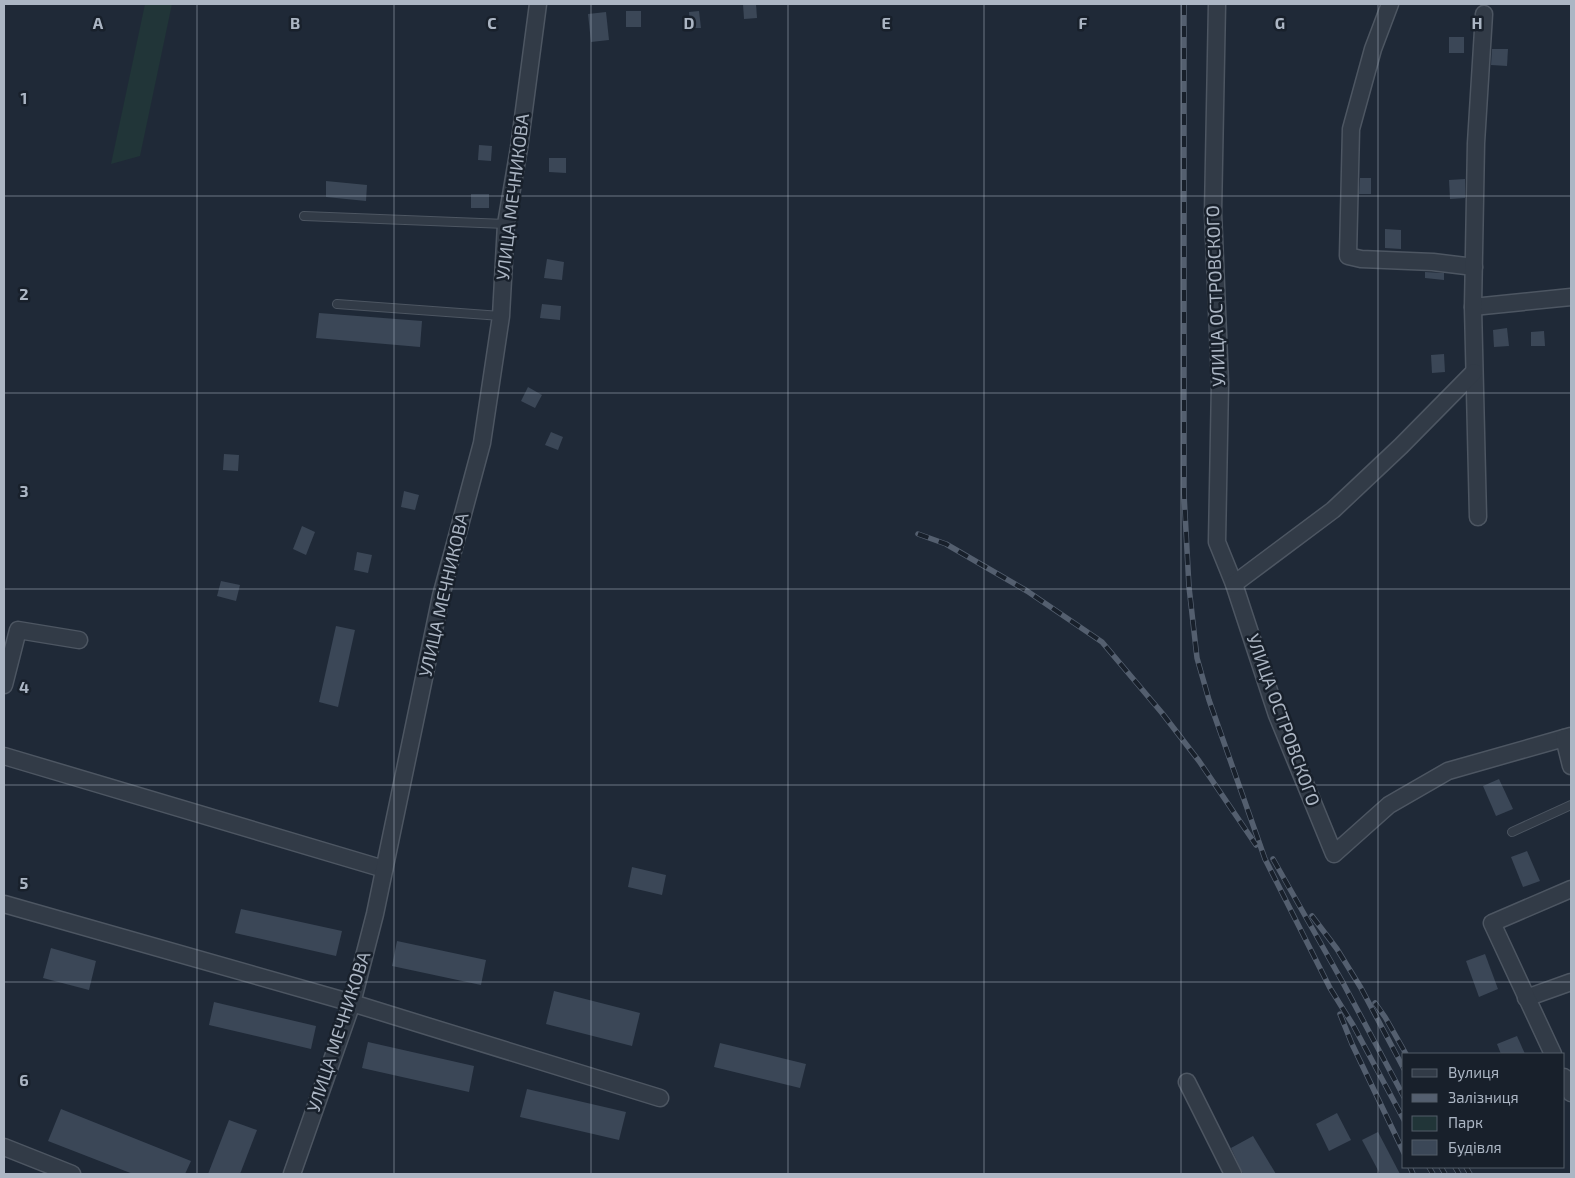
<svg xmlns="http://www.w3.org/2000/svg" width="1575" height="1178" font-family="'Exo 2',sans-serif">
<rect width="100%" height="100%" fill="#1f2937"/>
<!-- green -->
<path fill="#213538" d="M145 4H172L140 156 111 164Z"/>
<!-- building -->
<g fill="#3b4757">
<path d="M743 4H756L757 18 744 19Z"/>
<rect x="626" y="11" width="15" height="16"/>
<path d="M699 11 701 28H690L689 12Z"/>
<path d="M606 12 609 40 591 42 588 14Z"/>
<rect x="1449" y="37" width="15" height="16"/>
<path d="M1492 49H1508L1507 66 1491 65Z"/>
<path d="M479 145 492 146 491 161 478 160Z"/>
<path d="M549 158H566V173L549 172Z"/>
<path d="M1360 178H1371V194H1359Z"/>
<path d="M1465 179V198L1450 199 1449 180Z"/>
<path d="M326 181 367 185 366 201 326 197Z"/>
<rect x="471" y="194" width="18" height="14"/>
<path d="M1385 229 1401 230V249L1385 248Z"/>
<path d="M547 259 564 262 562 280 544 278Z"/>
<path d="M1425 272 1444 273V280L1425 278Z"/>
<path d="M542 304 561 306 560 320 540 318Z"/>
<path d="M319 313 422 321 420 347 316 338Z"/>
<path d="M1507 328 1509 346 1494 347 1493 330Z"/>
<path d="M1544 331 1545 346H1531V332Z"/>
<path d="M1444 354 1445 372 1432 373 1431 355Z"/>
<path d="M528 387 542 395 535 408 521 401Z"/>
<path d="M551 432 563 437 558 450 545 445Z"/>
<path d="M224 454 239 455 238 471 223 470Z"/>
<path d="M404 491 419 495 415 510 401 507Z"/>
<path d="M302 526 315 532 306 555 293 549Z"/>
<path d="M357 552 372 555 368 573 354 570Z"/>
<path d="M221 581 240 585 236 601 217 596Z"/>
<path d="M336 626 355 630 338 707 319 702Z"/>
<path d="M1499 779 1513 809 1496 816 1483 786Z"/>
<path d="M1527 851 1540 881 1523 887 1511 857Z"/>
<path d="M632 867 666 875 662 895 628 887Z"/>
<path d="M241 909 342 931 336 956 235 933Z"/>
<path d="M397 941 486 960 481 985 392 966Z"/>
<path d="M51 948 96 961 89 990 43 978Z"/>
<path d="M1485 954 1498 989 1479 997 1466 961Z"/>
<path d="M554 991 640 1013 632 1046 546 1024Z"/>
<path d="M214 1002 316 1026 311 1049 209 1025Z"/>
<path d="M1517 1036 1525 1054H1501L1497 1044Z"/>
<path d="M368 1042 474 1066 469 1092 362 1068Z"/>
<path d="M720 1043 806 1064 800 1088 714 1067Z"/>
<path d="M527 1089 626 1112 619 1140 520 1117Z"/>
<path d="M61 1109 191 1161 185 1174H133L48 1141Z"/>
<path d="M1337 1113 1351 1140 1329 1151 1316 1124Z"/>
<path d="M229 1120 257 1130 240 1174H208Z"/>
<path d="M1378 1132 1400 1174H1380L1362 1140Z"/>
<path d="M1253 1136 1276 1174H1244L1242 1172 1231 1148Z"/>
</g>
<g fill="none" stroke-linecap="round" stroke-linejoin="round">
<defs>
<g id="lane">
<path d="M304 216 506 224"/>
<path d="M337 304 501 316"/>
<path d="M1512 832 1571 805"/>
</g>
<g id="street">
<path d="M1217 4 1213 213 1220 383 1217 542 1234 584 1277 715 1334 854 1389 805 1448 771 1571 736"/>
<path d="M1390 4 1373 49 1351 129 1348 256 1361 259 1433 262 1474 267"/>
<path d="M1473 307 1571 297"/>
<path d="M1478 517 1473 307 1476 143 1484 14"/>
<path d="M1234 584 1333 510 1401 446 1474 372"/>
<path d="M4 685 18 630 79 640"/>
<path d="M1564 738 1571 766"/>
<path d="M4 756 384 869"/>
<path d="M4 904 352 1003 660 1098"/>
<path d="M1526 998 1571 982"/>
<path d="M1553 1054 1492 923 1571 889"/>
<path d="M1564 1077 1571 1093"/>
<path d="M1187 1082 1233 1174"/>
<path d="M4 1147 72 1174"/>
<path d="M292 1174 352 1003 375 914 441 596 482 443 501 316 506 224 519 148 538 4"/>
</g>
</defs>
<!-- lane casing -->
<use href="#lane" stroke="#4d5662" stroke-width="10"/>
<!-- street casing -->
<use href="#street" stroke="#4d5662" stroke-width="19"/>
<!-- lane -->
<use href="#lane" stroke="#323b47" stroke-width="8"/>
<!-- street -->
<use href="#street" stroke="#323b47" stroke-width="16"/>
<defs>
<g id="rail">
<path d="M1184 4V494L1189 587 1197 658 1209 700 1265 859 1330 988 1353 1025 1404 1120"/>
<path d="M918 534 946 544 1027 591 1102 642 1162 713 1199 761 1256 845"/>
<path d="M1273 859 1342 981 1404 1097"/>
<path d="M1312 916 1337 949 1361 988 1404 1069"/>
<path d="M1375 1003 1385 1017 1406 1054"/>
<path d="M1340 1014 1352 1044 1404 1153"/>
<path d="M1410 1167 1413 1174"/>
<path d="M1429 1167 1433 1174"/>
<path d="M1441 1167 1445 1174"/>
<path d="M1455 1167 1459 1174"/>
<path d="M1466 1167 1470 1174"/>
</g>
</defs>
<!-- rail casing -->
<use href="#rail" stroke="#545f6f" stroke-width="5.5"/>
<!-- rail -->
<use href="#rail" stroke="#18202b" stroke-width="4" stroke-dasharray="11" stroke-linecap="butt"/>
</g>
<!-- grid -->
<path fill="none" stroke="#acb6c4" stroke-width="1" stroke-opacity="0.55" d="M197 4V1174M394 4V1174M591 4V1174M788 4V1174M984 4V1174M1181 4V1174M1378 4V1174M4 196H1571M4 393H1571M4 589H1571M4 785H1571M4 982H1571"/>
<g text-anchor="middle" stroke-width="5" stroke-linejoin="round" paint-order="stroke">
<!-- street labels -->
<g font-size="18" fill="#acb6c4" stroke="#18202b">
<text transform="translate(513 197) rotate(-83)" y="6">УЛИЦА МЕЧНИКОВА</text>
<text transform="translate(1216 296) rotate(-92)" y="6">УЛИЦА ОСТРОВСКОГО</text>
<text transform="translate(444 595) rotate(-77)" y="6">УЛИЦА МЕЧНИКОВА</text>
<text transform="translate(1283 720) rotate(70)" y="6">УЛИЦА ОСТРОВСКОГО</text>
<text transform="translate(339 1032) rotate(-72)" y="6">УЛИЦА МЕЧНИКОВА</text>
</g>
</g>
<g font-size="16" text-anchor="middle" font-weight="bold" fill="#acb6c4" stroke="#18202b" stroke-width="5" stroke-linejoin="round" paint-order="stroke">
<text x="98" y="29">A</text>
<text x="295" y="29">B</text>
<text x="492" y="29">C</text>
<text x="689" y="29">D</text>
<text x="886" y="29">E</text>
<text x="1083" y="29">F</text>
<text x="1280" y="29">G</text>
<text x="1477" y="29">H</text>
<text x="24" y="104">1</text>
<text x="24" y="300">2</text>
<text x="24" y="497">3</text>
<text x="24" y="693">4</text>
<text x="24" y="889">5</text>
<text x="24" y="1086">6</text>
</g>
<!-- border -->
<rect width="1575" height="1178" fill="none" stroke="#acb6c4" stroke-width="10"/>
<!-- legend -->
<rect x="1402" y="1053" width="162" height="115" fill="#18202b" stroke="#535c68"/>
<rect x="1412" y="1069" width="25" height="8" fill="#323b47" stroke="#535c68"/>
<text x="1448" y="1078" font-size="15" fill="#acb6c4">Вулиця</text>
<rect x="1412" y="1094" width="25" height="8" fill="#545f6f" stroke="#535c68"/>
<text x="1448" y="1103" font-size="15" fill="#acb6c4">Залізниця</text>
<rect x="1412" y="1116" width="25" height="15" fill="#213538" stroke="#535c68"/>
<text x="1448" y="1128" font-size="15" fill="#acb6c4">Парк</text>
<rect x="1412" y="1140" width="25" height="15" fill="#3b4757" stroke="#535c68"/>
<text x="1448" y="1153" font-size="15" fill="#acb6c4">Будівля</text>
</svg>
